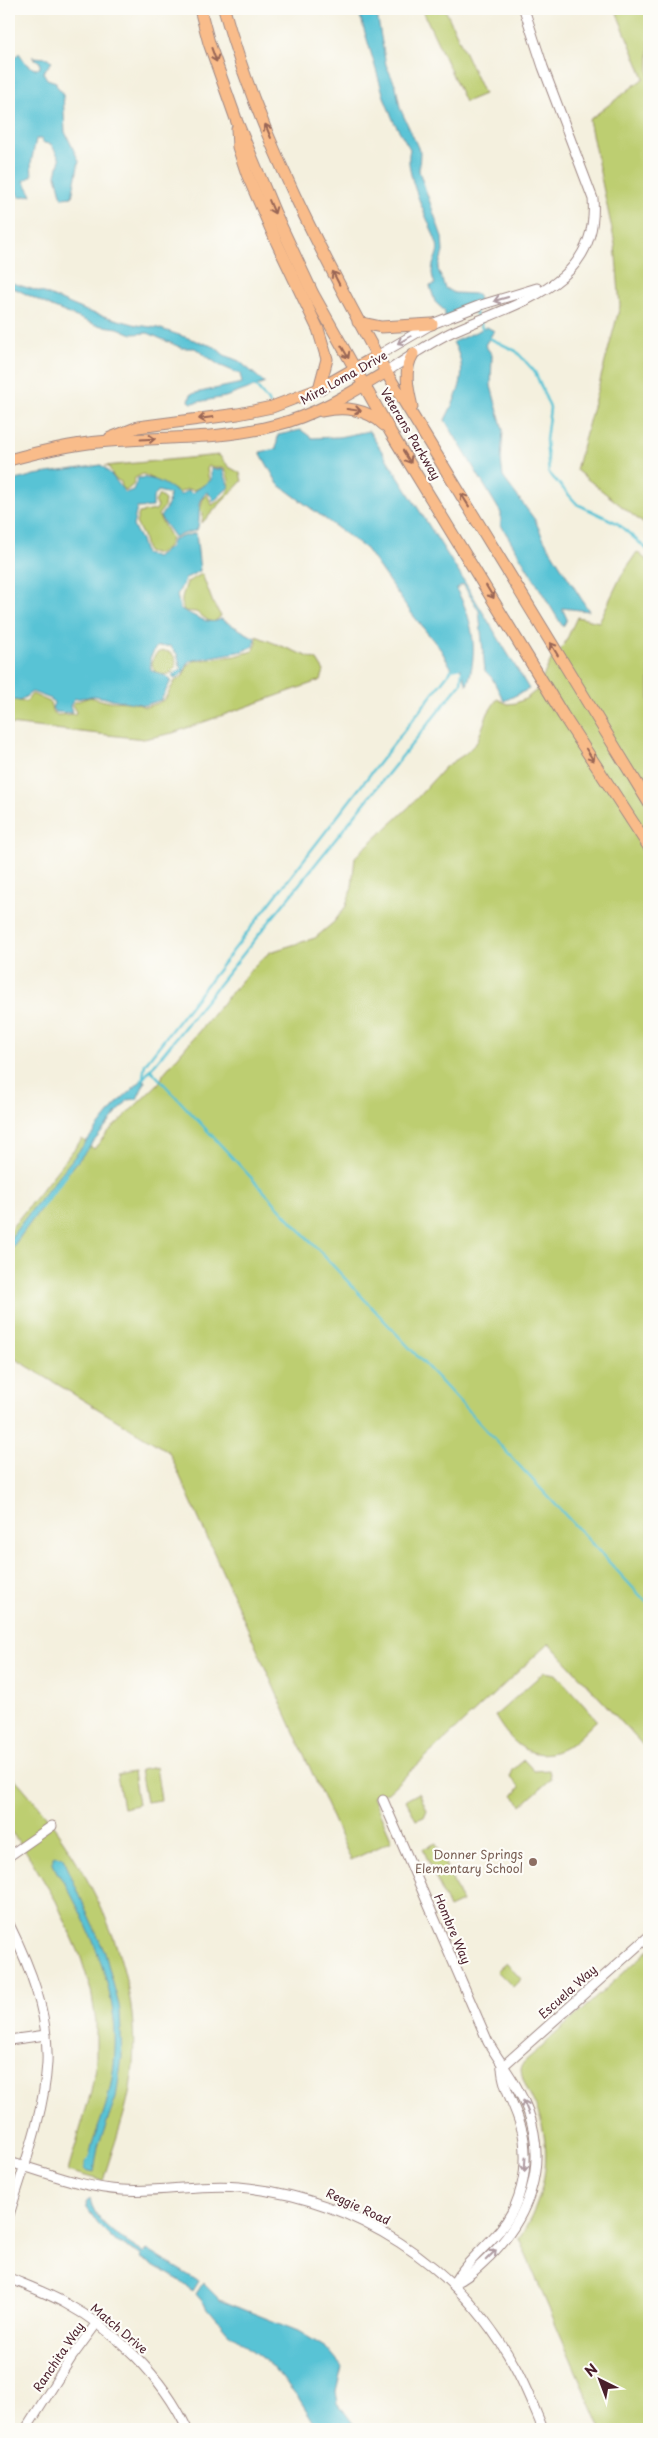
<svg xmlns="http://www.w3.org/2000/svg" width="658" height="2438" font-family="'Playpen Sans',sans-serif">
<rect width="100%" height="100%" fill="#fdfcf7"/>
<filter id="ink" filterUnits="userSpaceOnUse"><feTurbulence type="fractalNoise" baseFrequency=".02" numOctaves="2"/><feDisplacementMap in="SourceGraphic" scale="10" xChannelSelector="R" yChannelSelector="G"/><feConvolveMatrix kernelMatrix="1 2 1 2 8 2 1 2 1" color-interpolation-filters="sRGB"/></filter>
<filter id="wash" filterUnits="userSpaceOnUse"><feTurbulence type="fractalNoise" baseFrequency=".0096" numOctaves="4" result="noise"/><feDisplacementMap in="SourceGraphic" scale="20" xChannelSelector="R" yChannelSelector="G"/><feGaussianBlur stdDeviation="1.12" result="paint"/><feColorMatrix in="noise" values="0 0 0 0 0 0 0 0 0 0 0 0 0 0 0 0 0 1.4 0 .05"/><feComposite in="paint" operator="in"/></filter>
<g filter="url(#wash)">
<rect width="100%" height="100%" fill="#f4f0de"/>
<!-- green -->
<g fill="#bdce71" stroke="#84764e">
<path d="M422 9H445L484 94 465 102Z"/>
<path d="M615 9H649V528L576 470 620 306 615 244 589 120 644 78Z"/>
<path d="M219 455 229 467 240 473 242 481 202 523 203 513 200 510 203 498 207 494 212 505C231 493 233 489 225 469L209 466 207 469 209 481 200 488 193 490 187 489 179 493 143 474 135 478 133 485 126 491 122 488 121 482 114 478 109 467 105 466Z"/>
<path d="M159 495 165 500 164 507 158 515 171 538C169 550 159 557 147 552L143 536 136 523 139 513 156 510 158 506 155 502Z"/>
<path d="M637 552 649 562V1752L549 1643 388 1792 373 1797 392 1841 351 1860 169 1452 9 1355V1231L82 1139 94 1149 108 1132 161 1081 163 1074 253 967 270 952 315 938 334 922 346 906 352 887 355 857 409 807 445 767 465 754 477 742 488 713 497 699 508 704 516 703 527 698 539 688 546 670 553 656 564 645 577 617 599 622 621 576Z"/>
<path d="M202 574 213 603 221 616 214 622 209 621 196 612 184 611C179 598 184 593 187 582Z"/>
<path d="M256 636 317 660 324 671 321 680 173 733 144 739 9 724V699L26 702 32 694 50 702 52 711 57 715 75 714 76 712 72 705 75 702 90 697 105 701 133 702 145 707 158 703 165 699 175 681 183 676 188 665 193 661 235 656 253 651 257 643Z"/>
<circle cx="164" cy="663" r="12"/>
<path d="M544 1672 556 1674 597 1720C588 1728 578 1740 568 1746 534 1766 511 1744 495 1716Z"/>
<path d="M524 1760 534 1771 549 1770 551 1779 522 1805 513 1796 520 1787 510 1777 513 1770Z"/>
<path d="M156 1767 161 1800 146 1802 140 1770Z"/>
<path d="M9 1772C82 1851 145 1963 132 2075 128 2110 113 2146 103 2181L68 2171 91 2092 96 2061V2022L91 1990 80 1955 56 1901 27 1853 9 1829Z"/>
<path d="M133 1772 138 1805 123 1808 117 1775Z"/>
<path d="M419 1793 427 1810 424 1817 416 1820 406 1800Z"/>
<path d="M436 1843 462 1902 449 1908 423 1849Z"/>
<path d="M649 1950V2429H601L519 2239C544 2201 554 2155 538 2112 533 2098 522 2083 521 2069L523 2063Z"/>
<path d="M506 1963 521 1979 513 1987 497 1971Z"/>
</g>
<!-- water -->
<g fill="#59c3d5" stroke="#527180">
<path d="M358 9H376L386 65 396 86 400 108 420 152 419 171 442 237 443 252 438 269 445 288 454 293 477 294 482 308 444 324 445 311 435 302 430 286 435 284C426 264 441 257 437 244 429 220 403 173 410 149L394 122 385 100Z"/>
<path d="M19 53 25 62 34 69 40 68V62L32 57 48 58 52 62 43 72 47 79 56 82V85L63 93 65 132 79 161 72 197 62 198 56 175 60 159 51 144 44 143 41 139H36L31 163 32 176 24 181 32 195 19 197 15 189 9 193V64Z"/>
<path d="M9 282 44 293 89 312 137 325 158 328 215 347 224 355 239 361 265 383 225 397 192 403 189 401 191 394 242 383 240 374 219 365 195 348H182L148 333 132 334 118 328 96 325 52 307 16 289 9 288Z"/>
<path d="M487 327 494 331 485 345 492 355 491 386 503 430 501 460 503 477 535 520 543 538 589 611 562 608 567 619 563 627 501 525V513L445 420C459 391 470 373 453 342Z"/>
<path d="M301 430 312 438 339 437 369 431 461 576 529 689 504 701 492 678 485 671 479 611 463 584 456 589C473 618 479 652 467 685L460 667 452 669 441 650 412 614 366 549 278 484 260 452 276 449 278 435Z"/>
<path d="M101 465C108 470 120 485 125 493L133 490 138 478C155 476 168 486 181 495L188 490 192 493 211 480V468L223 470 229 487 213 502 212 497 207 492C195 502 202 517 197 530L174 537 160 517 168 505 169 494 158 491 153 498V507L137 508 133 526 141 540 145 554 156 558 170 547 173 539 196 533 200 571 186 578 177 595 180 609C193 614 208 627 221 619L255 638 254 646 243 651 189 661 183 673 175 679 172 675 181 669 177 654 170 646 156 647 150 658 151 670 168 677 171 681 161 700 145 705 95 696 74 699 70 706 73 713 55 712 52 708 54 703 51 699 32 692 20 701 9 699V482L34 475Z"/>
<path d="M143 1079 145 1082 137 1099 128 1100 117 1113 56 1188 9 1252V1240L23 1221 118 1102Z"/>
<path d="M55 1856 62 1857 65 1862 105 1953 120 2009 122 2057 116 2098 98 2147 94 2172 85 2170V2162L89 2158C92 2141 99 2127 104 2111 114 2080 118 2045 113 2013 107 1970 88 1925 67 1887 62 1878 51 1868 53 1857Z"/>
<path d="M90 2198C94 2223 123 2240 144 2253L147 2250 152 2253 198 2281 192 2291 179 2280 141 2258 142 2256 136 2252 115 2241 98 2224 87 2208 86 2203Z"/>
<path d="M203 2283 220 2300 298 2331 326 2348 342 2367 336 2392 338 2403 357 2429H318L298 2397 272 2366 228 2332 196 2294Z"/>
</g>
<g fill="none" stroke-linecap="round" stroke-linejoin="round">
<!-- stream -->
<g stroke="#59c3d5" stroke-width="2.5">
<path d="M474 310 483 330"/>
<path d="M487 337 516 351 535 372 550 408 546 440 549 473 577 504 617 523 649 551"/>
<path d="M255 385 270 404"/>
<path d="M150 1069 649 1605"/>
<path d="M143 1077 145 1064 452 669 460 667"/>
<path d="M142 1080 461 683 462 671"/>
<path d="M41 1208 67 1175"/>
</g>
</g>
</g>
<g filter="url(#ink)">
<g fill="none" stroke-linecap="round" stroke-linejoin="round">
<defs>
<g id="minor">
<path d="M377 356 432 324 481 305 537 288"/>
<path d="M386 372C408 358 430 342 454 331 518 302 600 285 593 199L543 67 524 9"/>
<path d="M383 1800 488 2042C502 2066 518 2084 528 2111 548 2166 529 2217 489 2257 477 2268 468 2278 453 2284"/>
<path d="M9 1856 52 1826"/>
<path d="M9 1924C30 1967 49 2014 47 2063 44 2114 24 2166 9 2215"/>
<path d="M9 2040 46 2035"/>
<path d="M502 2067 649 1936"/>
<path d="M9 2162C46 2172 83 2188 122 2190 161 2193 200 2183 239 2187 355 2198 459 2264 515 2367 526 2387 534 2408 543 2429"/>
<path d="M9 2278C28 2286 47 2293 65 2303 115 2330 163 2377 187 2429"/>
<path d="M453 2284C465 2263 484 2249 500 2230 521 2205 528 2171 524 2140 521 2114 503 2092 502 2067"/>
<path d="M26 2429 71 2358 96 2324"/>
</g>
<g id="major">
<path d="M200 9 209 43 237 122 275 213 313 294 391 433 563 715 649 847"/>
<path d="M224 9C259 137 323 256 386 372L649 803"/>
<path d="M237 129 238 147 247 174 277 243 318 329 327 359 319 389"/>
<path d="M358 322 381 327 432 324"/>
<path d="M412 407C408 390 403 370 413 354"/>
<path d="M322 411C344 406 368 409 384 425"/>
<path d="M110 438 138 427 238 414 272 407 319 389 377 356"/>
<path d="M9 460C38 452 68 445 98 442 158 436 218 441 276 425 316 415 351 393 386 372"/>
</g>
</defs>
<!-- minor casing -->
<use href="#minor" stroke="#9f8884" stroke-width="11"/>
<!-- major casing -->
<use href="#major" stroke="#9f8884" stroke-width="13"/>
<!-- minor -->
<use href="#minor" stroke="#fff" stroke-width="9"/>
<!-- major -->
<use href="#major" stroke="#f9bc8a" stroke-width="11"/>
</g>
<!-- one-way arrows -->
<defs><path id="oneway-shaft" d="M-6 0H5M1.5-3L5.5 0L1.5 3" fill="none" stroke-width="1.6" stroke-linecap="round" stroke-linejoin="round" transform="scale(1.25)"/></defs>
<g stroke="#996656">
<use href="#oneway-shaft" transform="translate(214 55) rotate(70)"/>
<use href="#oneway-shaft" transform="translate(268 131) rotate(-113)"/>
<use href="#oneway-shaft" transform="translate(272 207) rotate(67)"/>
<use href="#oneway-shaft" transform="translate(336 278) rotate(-117)"/>
<use href="#oneway-shaft" transform="translate(345 352) rotate(60)"/>
<use href="#oneway-shaft" transform="translate(354 410) rotate(8)"/>
<use href="#oneway-shaft" transform="translate(206 418) rotate(173)"/>
<use href="#oneway-shaft" transform="translate(148 439) rotate(-3)"/>
<use href="#oneway-shaft" transform="translate(407 457) rotate(58)"/>
<use href="#oneway-shaft" transform="translate(465 500) rotate(-122)"/>
<use href="#oneway-shaft" transform="translate(490 592) rotate(59)"/>
<use href="#oneway-shaft" transform="translate(554 649) rotate(-121)"/>
<use href="#oneway-shaft" transform="translate(590 755) rotate(57)"/>
</g>
<g stroke="#ae9aa0">
<use href="#oneway-shaft" transform="translate(501 299) rotate(164)"/>
<use href="#oneway-shaft" transform="translate(404 340) rotate(151)"/>
<use href="#oneway-shaft" transform="translate(526 2107) rotate(-112)"/>
<use href="#oneway-shaft" transform="translate(525 2164) rotate(94)"/>
<use href="#oneway-shaft" transform="translate(491 2255) rotate(-45)"/>
</g>
</g>
<!-- markers -->
<circle fill="#8d6e63" stroke="#fdfcf7" stroke-width="2" cx="533" cy="1862" r="5"/>
<g text-anchor="middle" stroke-width="4.5" stroke-linejoin="round" paint-order="stroke">
<!-- street labels -->
<g font-size="12" fill="#4a1f2b" stroke="#fdfcf7">
<text transform="translate(344 378) rotate(-29)" y="4">Mira Loma Drive</text>
<text transform="translate(410 434) rotate(59)" y="4">Veterans Parkway</text>
<text transform="translate(452 1929) rotate(67)" y="4">Hombre Way</text>
<text transform="translate(568 1992) rotate(-42)" y="4">Escuela Way</text>
<text transform="translate(358 2207) rotate(25)" y="4">Reggie Road</text>
<text transform="translate(119 2329) rotate(40)" y="4">Match Drive</text>
<text transform="translate(59 2357) rotate(-56)" y="4">Ranchita Way</text>
</g>
<!-- education labels -->
<g font-size="12" fill="#785e54" stroke="#fdfcf7" text-anchor="end">
<text x="523" y="1859">Donner Springs<tspan x="523" dy="14">Elementary School</tspan></text>
</g>
</g>
<!-- margin -->
<rect width="658" height="2438" fill="none" stroke="#fdfcf7" stroke-width="30"/>
<!-- north arrow -->
<g transform="translate(600 2380) rotate(318)" stroke="#fdfcf7" stroke-width="4" paint-order="stroke">
<path d="M0-4L9 19L0 12L-9 19Z" fill="#4a1f2b"/>
<text y="-8" font-size="14" font-weight="bold" text-anchor="middle" fill="#4a1f2b">N</text>
</g>
</svg>
